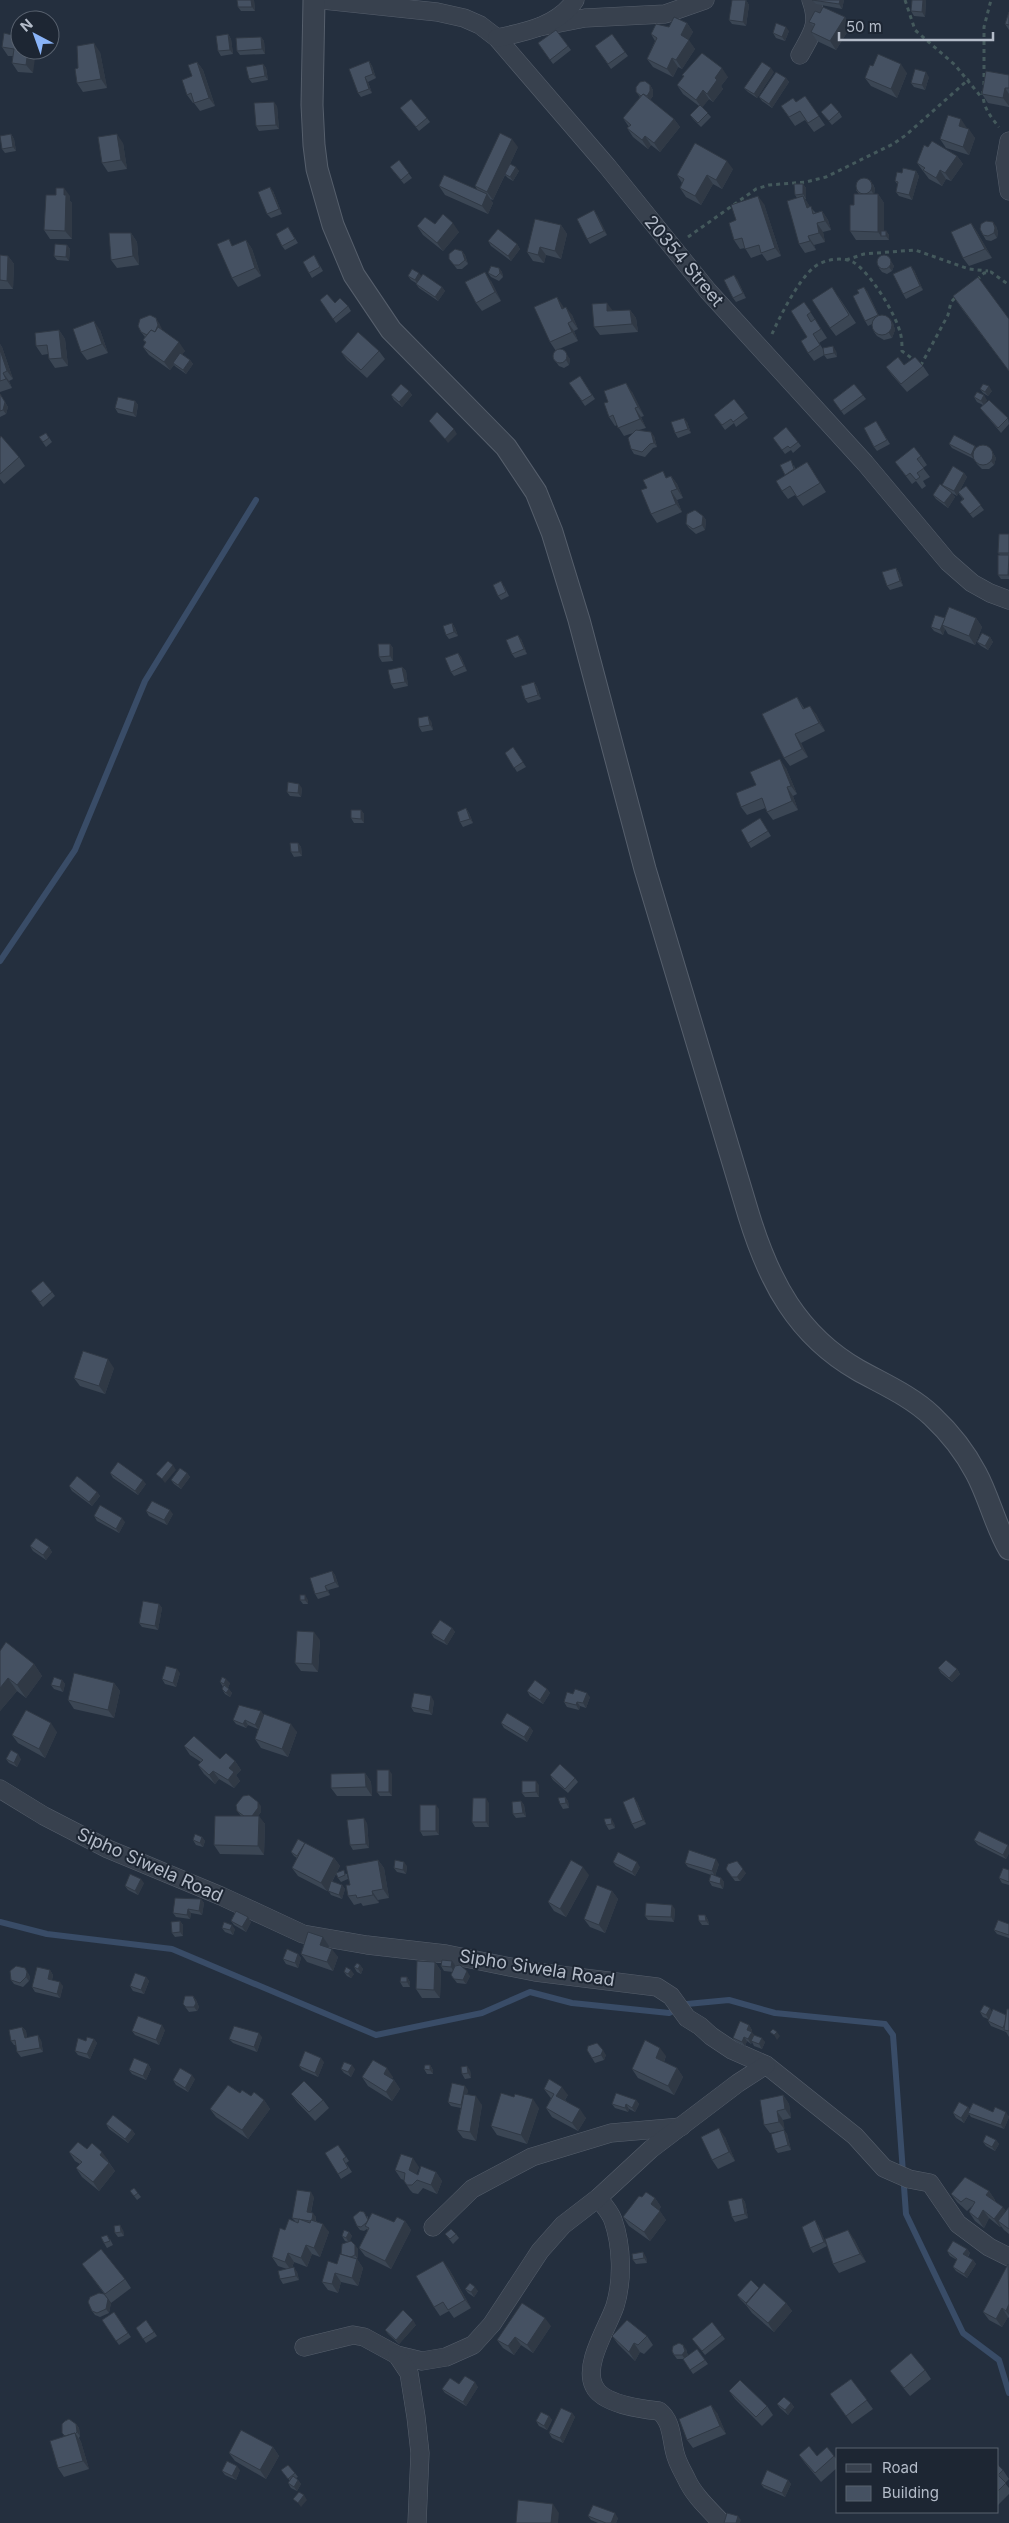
<svg xmlns="http://www.w3.org/2000/svg" width="1009" height="2523" font-family="Inter,sans-serif">
<rect width="100%" height="100%" fill="#242f3e"/>
<g fill="none" stroke-linecap="round" stroke-linejoin="round">
<!-- stream -->
<g stroke="#394c67" stroke-width="6">
<path d="M0 961 75 850 145 681 256 500"/>
<path d="M0 1922 47 1934 172 1949 376 2035 482 2013 530 1992 572 2003 669 2013 687 2004 729 2000 775 2013 885 2024 893 2035 906 2214 963 2333 999 2360 1009 2393"/>
</g>
<defs>
<g id="minor">
<path d="M323 0 437 12 464 18 480 25 497 38 607 166 708 291 865 463 948 562 972 583 990 593 1009 600"/>
<path d="M539 27 585 18 665 14 705 0"/>
<path d="M497 38C525 32 558 26 575 0"/>
<path d="M800 55C812 33 820 25 811 0"/>
<path d="M1009 141 1005 163 1009 191"/>
<path d="M0 1789 44 1816 108 1849 221 1896 303 1934 367 1945 446 1954 535 1972 657 1987 671 1996 687 2018 700 2026 711 2036 732 2050 766 2065 855 2136 884 2168 909 2179 930 2183 958 2224 989 2247 1009 2257"/>
<path d="M598 2198C603 2204 610 2212 613 2220 622 2246 623 2280 615 2306 608 2327 583 2364 594 2386 602 2404 641 2409 659 2411 672 2421 671 2438 675 2453 677 2462 682 2470 686 2478 694 2496 709 2509 722 2523"/>
<path d="M433 2227 472 2189 532 2157 611 2133 681 2127"/>
<path d="M304 2347 353 2335 364 2337 397 2355 422 2361 446 2357 473 2345 492 2324 540 2251 563 2225 598 2198 651 2149 738 2083 766 2065"/>
<path d="M397 2355 409 2373 416 2417 420 2453 417 2523"/>
</g>
<path id="tertiary" d="M314 0 312 105 314 145 317 169 333 225 354 275 391 330 506 447 536 492 552 532 579 620 645 869 749 1216C769 1281 797 1335 858 1370 883 1384 911 1396 932 1416 949 1432 965 1452 976 1473 989 1497 995 1525 1009 1549"/>
</defs>
<!-- minor casing -->
<use href="#minor" stroke="#565f6c" stroke-width="19"/>
<!-- tertiary casing -->
<use href="#tertiary" stroke="#565f6c" stroke-width="23"/>
<!-- path -->
<g stroke="#44595c" stroke-width="3" stroke-dasharray="4 4" stroke-linecap="butt">
<path d="M905 0 915 30 955 65 982 98"/>
<path d="M984 85V27L991 0"/>
<path d="M983 91C982 106 990 116 999 127"/>
<path d="M688 237 756 189 769 185 806 182 826 177 893 144 906 135 969 79"/>
<path d="M846 260 864 254 915 250 969 269 988 271"/>
<path d="M977 280 984 273 991 272 1009 285"/>
<path d="M772 334C780 316 798 281 813 268 822 260 841 256 853 262 870 272 895 313 900 332 902 338 902 345 902 351L921 365 948 315 951 302 957 296"/>
</g>
<!-- minor -->
<use href="#minor" stroke="#38414e" stroke-width="18"/>
<!-- tertiary -->
<use href="#tertiary" stroke="#38414e" stroke-width="21"/>
</g>
<!-- wall -->
<g fill="#3b4654">
<path d="M237 0H254L255 11H241L238 7Z"/>
<path d="M746 0 749 5 746 26 732 24 729 20Z"/>
<path d="M812 0H844L842 9 816 4Z"/>
<path d="M912 0H926L925 17 914 16 911 11Z"/>
<path d="M1009 12V30L1005 24Z"/>
<path d="M820 13 845 17 851 26 836 50 817 41 811 32 814 27 809 22Z"/>
<path d="M687 23 693 32 688 40 695 49 682 69 678 67 673 77 653 67 647 59 655 41 651 34 669 27Z"/>
<path d="M556 30 571 50 553 64 538 43Z"/>
<path d="M789 31 785 41 776 38 773 33Z"/>
<path d="M228 34 231 39 233 54 221 56 218 51Z"/>
<path d="M612 34 628 56 611 69 595 46Z"/>
<path d="M20 37 33 73 18 72 12 63 13 56H8L2 47Z"/>
<path d="M261 37 264 41 265 54 240 55 237 51Z"/>
<path d="M100 52 107 88 83 92 77 83 78 68Z"/>
<path d="M369 61 372 66 376 78 368 82 372 93 361 97 358 93Z"/>
<path d="M197 62 203 70 215 106 200 111 194 103H193L187 95Z"/>
<path d="M263 64 266 68 268 80 252 83 249 79Z"/>
<path d="M873 66 907 73 897 98 871 86 865 78Z"/>
<path d="M774 72 757 98 748 92 744 88Z"/>
<path d="M682 75 728 77 721 86 723 89 713 102 709 99 702 107 711 117 701 127 693 119 690 115 699 106 683 94 677 85 684 77Z"/>
<path d="M1009 75V107L988 103 982 94Z"/>
<path d="M929 77 925 90 914 87 911 83Z"/>
<path d="M786 78 789 82 772 108 762 101 759 97Z"/>
<path d="M650 85 653 90V96L650 100 674 119 680 127 660 152 651 145 648 149 633 137 627 128 629 127 623 118 640 97 636 92Z"/>
<path d="M805 96 825 125 814 132 805 120 795 126 781 106 796 102Z"/>
<path d="M277 106 279 129 259 131 256 126Z"/>
<path d="M403 112 427 118 430 122 419 131Z"/>
<path d="M821 112H839L842 117 832 125Z"/>
<path d="M967 128 975 138 969 155 946 148 940 139Z"/>
<path d="M11 134 14 139 16 151 5 153 2 149Z"/>
<path d="M123 143 127 169 108 172 102 163Z"/>
<path d="M518 147 510 164 519 171 513 181 508 178 505 175 493 200 490 199 493 203 488 214 445 195 439 186 478 191 475 186Z"/>
<path d="M928 147 957 156 963 164 951 181 946 179 942 186 929 179 917 163Z"/>
<path d="M399 160 412 178 404 184 393 171Z"/>
<path d="M733 169 722 189 713 184 701 205 686 197 680 188 682 183 677 175Z"/>
<path d="M916 171 919 176 912 200 899 196 896 192 898 185 895 181 902 173Z"/>
<path d="M803 184 806 188V199H805L810 207 816 213 822 211 828 220 831 230 823 232 825 242 814 245 816 250 805 253 799 244 797 198 795 195Z"/>
<path d="M873 184 875 189 874 194H878L884 203V231H886L889 235V240H856L850 231 854 205 859 194 856 190Z"/>
<path d="M273 191 282 214 271 218 267 214Z"/>
<path d="M70 196V201L72 203V239H50L44 230Z"/>
<path d="M764 204 781 256 767 261 762 254 751 258 745 248 740 249 734 240 736 220Z"/>
<path d="M597 215 607 235 590 244 587 239Z"/>
<path d="M971 223 977 232 992 258 969 266 963 258Z"/>
<path d="M435 224 459 232 443 251 423 235 417 226Z"/>
<path d="M561 225 567 234 561 259 546 255 544 263 533 261 527 252Z"/>
<path d="M996 226 998 232 997 238 991 241 986 240 983 235Z"/>
<path d="M288 227 298 243 285 250 282 246Z"/>
<path d="M131 233 137 242 139 265 117 268 111 260Z"/>
<path d="M246 240 252 249 261 276 238 287 232 278Z"/>
<path d="M488 241 517 244 520 249 511 261 491 246Z"/>
<path d="M67 245 70 249 69 261 57 260 54 256Z"/>
<path d="M462 251 465 255 468 264 462 269H457L449 259Z"/>
<path d="M0 255 8 256 14 264 13 289H0Z"/>
<path d="M314 255 323 271 312 278 309 273Z"/>
<path d="M888 257 894 266 892 271 887 274 882 272 879 268Z"/>
<path d="M499 268 502 272 503 277 499 281 491 277 488 273Z"/>
<path d="M914 270 923 290 906 299 903 294Z"/>
<path d="M408 276H421L442 287 445 291 438 301 419 288 416 284V283L411 280Z"/>
<path d="M737 279 746 298 736 302 733 298Z"/>
<path d="M491 281 501 301 482 311 476 303Z"/>
<path d="M867 291 879 316 893 323 895 330 892 338 884 340 877 336 874 332 872 324 868 326 865 321Z"/>
<path d="M838 296 856 323 836 336 830 328Z"/>
<path d="M953 296 1009 319V371L962 309Z"/>
<path d="M320 300 335 303 348 306 351 311 336 323Z"/>
<path d="M804 302 827 338 819 343 823 349 836 351 837 357 827 359 824 355 814 361 808 353Z"/>
<path d="M563 306V308L572 315 578 329 574 331 578 341 559 349 570 359 569 365 564 368 559 366 553 358 556 351 550 342Z"/>
<path d="M630 310 636 318 638 332 600 335 594 327 612 311Z"/>
<path d="M159 323 161 329 185 351 182 354 190 360 193 364 186 374 176 367 174 365 170 370 149 355 143 347 146 343 143 340 145 337 141 332Z"/>
<path d="M59 330 65 339 68 366 55 368 49 359 48 354 42 355 36 346Z"/>
<path d="M100 330 108 353 87 360 81 352Z"/>
<path d="M0 344 2 347 13 379 9 381 12 388 0 392Z"/>
<path d="M379 351 385 359 367 378 347 360 341 352Z"/>
<path d="M923 366 929 375 907 392 892 375 886 367Z"/>
<path d="M580 376 595 399 585 406 569 383Z"/>
<path d="M854 384 866 399 844 415 833 400Z"/>
<path d="M980 389 992 391 988 396 983 393Z"/>
<path d="M409 391 412 395 402 407 394 400 391 395Z"/>
<path d="M632 392 644 416 641 417 646 428 639 430 654 436 657 447 653 448 645 457 634 454 631 449 633 433 624 436 617 425 615 426 609 417Z"/>
<path d="M0 394 8 407 6 414 0 417Z"/>
<path d="M974 397 987 400 984 404 1008 418 1009 424 1001 433 980 408 983 405 977 402Z"/>
<path d="M734 399 748 418 736 427 734 423 725 430 714 415Z"/>
<path d="M135 401 138 405 136 417 118 413 115 408Z"/>
<path d="M687 422 691 433 678 438 675 433Z"/>
<path d="M879 426 890 444 877 451 874 447Z"/>
<path d="M46 433 52 442 46 447 39 437Z"/>
<path d="M0 438 19 457 25 466 4 484 0 479Z"/>
<path d="M773 438 798 442 801 446 793 453 791 450 785 454Z"/>
<path d="M949 444 976 448H990L996 458 994 465 989 469H982L977 464 974 459 952 448Z"/>
<path d="M921 456 927 465 923 468 930 477 923 481 926 486 922 489 916 481 912 484 895 462Z"/>
<path d="M807 462 826 492 803 506 795 495 788 499 782 491 785 475 794 465 795 469Z"/>
<path d="M964 473 967 477 959 492 966 486 984 510 973 518 960 502 963 499 958 493 957 496 952 493 955 497 948 508 936 499 933 495 944 486 942 485Z"/>
<path d="M671 476 677 484 683 498 677 500 682 512 657 523 651 514 667 477Z"/>
<path d="M703 516 706 520 705 530 696 534 689 528 686 524Z"/>
<path d="M1009 534V579H1001L998 575 1000 555 998 553Z"/>
<path d="M896 568 899 573 903 586 890 590 887 586Z"/>
<path d="M504 586 509 596 501 600 498 596Z"/>
<path d="M945 618H976L982 627 975 645 948 634 945 629 943 635 934 631 931 627Z"/>
<path d="M452 623 455 628 458 636 449 639 446 635Z"/>
<path d="M990 637 993 642 988 650 981 646 977 642Z"/>
<path d="M521 639 527 654 515 658 512 654Z"/>
<path d="M390 644 393 648V661L382 662 379 657Z"/>
<path d="M458 653 461 657 467 671 454 676 451 672Z"/>
<path d="M402 667 406 671 408 686 394 689 391 684Z"/>
<path d="M534 682 537 687 541 699 528 703 525 699Z"/>
<path d="M797 697 804 708 816 714 825 731 801 743 808 757 790 766 784 758Z"/>
<path d="M431 721 433 730 422 732 419 727Z"/>
<path d="M513 747 526 767 517 772 505 753Z"/>
<path d="M786 768 797 794 793 796 798 810 773 820 767 812 765 808 747 815 741 807 756 785Z"/>
<path d="M302 788 301 797 290 796 287 792Z"/>
<path d="M466 808 469 813 473 823 463 827 460 822Z"/>
<path d="M361 810 364 814V823H354L351 818Z"/>
<path d="M760 818 771 836 751 848 748 843Z"/>
<path d="M298 843 301 847 302 856 294 857 291 852Z"/>
<path d="M31 1291 52 1292 55 1296 43 1307Z"/>
<path d="M114 1368 105 1394 80 1386 74 1378Z"/>
<path d="M110 1473 146 1484 138 1495 113 1478Z"/>
<path d="M187 1473 190 1477 181 1489 174 1484 171 1480Z"/>
<path d="M69 1486 97 1492 100 1496 92 1506 72 1491Z"/>
<path d="M146 1511 173 1514 167 1525 149 1516Z"/>
<path d="M94 1516 125 1522 119 1533 97 1521Z"/>
<path d="M30 1546 49 1547 52 1552 46 1560 33 1551Z"/>
<path d="M332 1571 335 1575 339 1587 328 1590 330 1595 318 1599 315 1594Z"/>
<path d="M300 1600H308V1604H303Z"/>
<path d="M159 1604 162 1608 158 1630 142 1627 139 1623Z"/>
<path d="M452 1628 455 1632 447 1645 434 1638 431 1633Z"/>
<path d="M320 1640 318 1672 301 1671 295 1663Z"/>
<path d="M0 1651 34 1664 42 1676 26 1698 17 1691 0 1711Z"/>
<path d="M938 1668 957 1669 960 1674 952 1682 941 1673Z"/>
<path d="M180 1673 176 1687 165 1684 162 1679Z"/>
<path d="M62 1680 65 1684 63 1692 54 1689 51 1685Z"/>
<path d="M220 1682 230 1683 228 1688 232 1693 230 1697 225 1694 222 1689 223 1687Z"/>
<path d="M114 1683 120 1691 114 1718 74 1709 68 1700Z"/>
<path d="M547 1689 550 1693 543 1704 530 1696 527 1691Z"/>
<path d="M573 1694 590 1697 586 1708 580 1706 579 1710 567 1707 564 1702Z"/>
<path d="M434 1701 432 1715 414 1712 411 1707Z"/>
<path d="M261 1711 263 1715 297 1732 288 1757 261 1748 255 1739 258 1729 248 1725 246 1728 236 1724 233 1720Z"/>
<path d="M501 1723 530 1727 533 1731 527 1742 504 1728Z"/>
<path d="M57 1732 45 1758 18 1743 12 1735Z"/>
<path d="M184 1746 220 1759 235 1761 241 1770 236 1775 240 1781 234 1788 219 1779 215 1784 204 1774 198 1765 201 1762 190 1755Z"/>
<path d="M6 1759H21L17 1767 9 1763Z"/>
<path d="M365 1773 371 1782 372 1796H337L331 1788Z"/>
<path d="M392 1774V1796H380L377 1792Z"/>
<path d="M550 1775 575 1778 578 1782 568 1793 553 1780Z"/>
<path d="M539 1785V1797H525L522 1793Z"/>
<path d="M565 1797 568 1801 569 1808 563 1809 560 1804Z"/>
<path d="M521 1801 524 1805 526 1817 516 1818 513 1814Z"/>
<path d="M637 1802 646 1824 635 1829 632 1824Z"/>
<path d="M489 1803V1827H475L472 1822Z"/>
<path d="M261 1806V1812L258 1816 265 1824 264 1855 220 1854 214 1845 241 1816 237 1811Z"/>
<path d="M439 1809V1835L423 1836 420 1831Z"/>
<path d="M367 1823 369 1848 353 1850 350 1845Z"/>
<path d="M614 1823 615 1828 609 1830 606 1825Z"/>
<path d="M202 1837 205 1841 203 1847 196 1845 193 1840Z"/>
<path d="M974 1840 1009 1847V1853L1006 1859 978 1845Z"/>
<path d="M305 1843 334 1858 340 1866 337 1872 347 1874 348 1879 341 1882 338 1878 336 1874 332 1882 342 1885 345 1889 342 1899 331 1895 328 1890 327 1891 298 1876 292 1868 297 1858 294 1856 291 1852Z"/>
<path d="M378 1860 384 1868 389 1898 378 1900 379 1903 363 1906 361 1903 354 1905 348 1896 350 1885Z"/>
<path d="M613 1862 640 1867 635 1876 616 1866Z"/>
<path d="M685 1863 719 1864 715 1876 721 1878 724 1882 723 1889 712 1886 709 1881 711 1875 688 1867Z"/>
<path d="M407 1866 406 1874 397 1872 394 1868Z"/>
<path d="M726 1869 746 1873 740 1881H735Z"/>
<path d="M1009 1870V1885L1002 1883 999 1878Z"/>
<path d="M589 1875 566 1917 554 1911 548 1902Z"/>
<path d="M144 1883 138 1895 128 1890 125 1886Z"/>
<path d="M612 1891 618 1899 605 1933 590 1927 584 1919Z"/>
<path d="M201 1899 204 1903 202 1915 191 1913 190 1919 176 1917 173 1913Z"/>
<path d="M675 1909 674 1922 648 1920 645 1916Z"/>
<path d="M705 1915 708 1920 709 1925H702L699 1921Z"/>
<path d="M180 1921 183 1925V1936L175 1937 172 1933Z"/>
<path d="M231 1921 251 1922 246 1932 234 1925Z"/>
<path d="M1009 1924V1938L997 1934 994 1930Z"/>
<path d="M222 1928 235 1929 233 1935 225 1932Z"/>
<path d="M323 1937 329 1946 328 1947 338 1957 333 1971 307 1962 301 1954Z"/>
<path d="M298 1954 301 1958 298 1968 286 1964 283 1959Z"/>
<path d="M452 1961 455 1965V1968L470 1976 466 1984 457 1983 451 1975 453 1972 444 1971 441 1966Z"/>
<path d="M435 1962 441 1971 440 1998H422L416 1989Z"/>
<path d="M360 1965 363 1969 361 1974 357 1972 354 1967Z"/>
<path d="M50 1970 53 1975 52 1980 63 1986 60 1998 35 1992 32 1987Z"/>
<path d="M344 1972 354 1974 351 1978 347 1976Z"/>
<path d="M28 1973 30 1977 29 1981 23 1987 14 1984 11 1980Z"/>
<path d="M146 1977 149 1981 144 1994 133 1991 130 1986Z"/>
<path d="M407 1977 410 1982V1987H403L400 1982Z"/>
<path d="M193 1996 196 2000 199 2007 197 2011 189 2012 183 2004Z"/>
<path d="M1009 2009V2037L1006 2032 991 2026 988 2021V2019L983 2017 980 2012 992 2011 1006 2015Z"/>
<path d="M749 2025 752 2030 751 2032 754 2035 765 2042 762 2049 754 2046 752 2042 751 2044 747 2041 745 2046 736 2042 733 2038Z"/>
<path d="M22 2027 26 2031 27 2038 41 2040 43 2052 21 2057 17 2052 16 2045H14L11 2041Z"/>
<path d="M165 2030 159 2045 135 2035 132 2031Z"/>
<path d="M262 2037 257 2052 233 2043 229 2039Z"/>
<path d="M94 2039 97 2043 90 2059 78 2055 75 2051 86 2041Z"/>
<path d="M587 2050 606 2055 604 2060 595 2063Z"/>
<path d="M666 2056 664 2062 677 2068 683 2077 674 2095 638 2078 632 2069Z"/>
<path d="M324 2062 318 2077 302 2070 299 2066Z"/>
<path d="M148 2064 151 2069 146 2080 132 2074 129 2070Z"/>
<path d="M430 2065 433 2070V2074H427L424 2069Z"/>
<path d="M341 2069H355L351 2077 344 2073Z"/>
<path d="M470 2070 471 2078 465 2079 462 2074Z"/>
<path d="M362 2077H393L392 2079 394 2080 400 2089 392 2101 368 2086Z"/>
<path d="M195 2079 188 2092 176 2085 173 2080Z"/>
<path d="M544 2089 568 2095 565 2100 586 2118 578 2131 552 2117 546 2108 551 2098 550 2097Z"/>
<path d="M468 2090 467 2094 482 2105 476 2141 463 2138 457 2130 461 2108 451 2106 448 2102Z"/>
<path d="M240 2093 264 2100 270 2109 248 2139 216 2117 210 2109Z"/>
<path d="M291 2094 323 2100 329 2108 315 2121 297 2102Z"/>
<path d="M783 2095 789 2104 791 2118 783 2120 784 2130 787 2134 791 2150 778 2153 775 2149 780 2131 770 2133 764 2125Z"/>
<path d="M636 2100 639 2104 635 2112 629 2109 628 2112 615 2108 612 2104Z"/>
<path d="M968 2107 970 2110 993 2112 1009 2116V2117L1004 2129 971 2117 969 2114 964 2123 956 2118 953 2113Z"/>
<path d="M539 2108 527 2144 497 2135 491 2126Z"/>
<path d="M106 2124 132 2130 135 2134 128 2143 109 2129Z"/>
<path d="M725 2137 735 2161 718 2169 712 2160Z"/>
<path d="M996 2140 999 2144 995 2151 986 2146 983 2142Z"/>
<path d="M338 2145 349 2161 346 2163 352 2172 341 2179 338 2174Z"/>
<path d="M87 2149 108 2160V2161L115 2171 99 2191 82 2177 76 2168 80 2164 75 2161 69 2152Z"/>
<path d="M419 2167 416 2174 436 2172 442 2181 437 2194 423 2188 418 2194 413 2193 410 2190 404 2181V2180L401 2179 395 2170Z"/>
<path d="M134 2188 141 2197 137 2200 130 2191Z"/>
<path d="M989 2191 995 2200V2201L1006 2211 1009 2207V2234L1004 2230 1001 2226 1000 2227 989 2218 984 2228 975 2221 969 2212 972 2206 967 2211 957 2202 951 2194Z"/>
<path d="M314 2197 311 2213 316 2217V2221L329 2232 320 2257 312 2254 307 2267 294 2262 292 2268 297 2272 299 2280 283 2284 280 2279 287 2269 278 2266 272 2257 285 2230 295 2221 292 2218Z"/>
<path d="M642 2197 655 2198 661 2207 659 2210 666 2220 650 2241 629 2226 623 2217Z"/>
<path d="M742 2198 745 2202 748 2218 735 2222 732 2217Z"/>
<path d="M368 2216V2219L394 2222 405 2221 411 2230 391 2269 365 2256 359 2248 368 2230 367 2229 364 2231 360 2230 357 2226Z"/>
<path d="M818 2225 827 2246 813 2253 810 2248Z"/>
<path d="M123 2230 124 2236 118 2237 115 2233Z"/>
<path d="M349 2232 352 2236 349 2242 358 2249 357 2259 363 2268 358 2286 341 2282 338 2293 328 2290 322 2282 337 2264 342 2255 348 2242 345 2241 342 2236Z"/>
<path d="M445 2234H456L459 2238 453 2244Z"/>
<path d="M110 2239 113 2245 107 2248 104 2243Z"/>
<path d="M854 2239 866 2262 839 2273 833 2264Z"/>
<path d="M967 2249 970 2253 968 2257 973 2260 976 2264 967 2278 956 2271 953 2267 957 2260 950 2256 947 2251Z"/>
<path d="M646 2257 647 2263 636 2264 633 2260Z"/>
<path d="M82 2264 125 2279 131 2288 111 2303Z"/>
<path d="M1009 2264V2318L1008 2317 1002 2327 989 2320 983 2312Z"/>
<path d="M449 2269 471 2308 454 2318 449 2311 440 2316 434 2307Z"/>
<path d="M759 2288 786 2303 792 2311 774 2332 752 2313 746 2305 740 2299 737 2295Z"/>
<path d="M465 2289 478 2291 474 2297 468 2293Z"/>
<path d="M111 2303 109 2313 100 2317 95 2315 92 2311Z"/>
<path d="M114 2312 131 2337 119 2345 102 2320Z"/>
<path d="M146 2320 157 2336 146 2343 136 2328Z"/>
<path d="M416 2325 399 2344 388 2334 385 2330Z"/>
<path d="M551 2326 533 2353 521 2345 514 2355 503 2348 497 2340Z"/>
<path d="M722 2335 725 2339 705 2355 695 2343Z"/>
<path d="M612 2336H647L653 2345 644 2354 640 2352 635 2361 618 2344Z"/>
<path d="M686 2349 688 2356 697 2349 708 2364 693 2374 683 2359H677L674 2355Z"/>
<path d="M925 2370 931 2379 910 2396 896 2379 890 2371Z"/>
<path d="M851 2379 873 2409 852 2424 830 2394Z"/>
<path d="M459 2384 478 2387 466 2406 445 2393 442 2389Z"/>
<path d="M729 2391 767 2406 773 2415 762 2426 735 2399Z"/>
<path d="M791 2403 794 2407 788 2415 780 2408 777 2404Z"/>
<path d="M572 2413 575 2417 563 2443 552 2438 549 2433Z"/>
<path d="M717 2413 726 2434 693 2448 687 2440Z"/>
<path d="M549 2416 552 2420 547 2430 539 2426 536 2421Z"/>
<path d="M76 2424 79 2428 80 2436 79 2438 81 2442 89 2469 64 2477 58 2468 64 2436 62 2433Z"/>
<path d="M273 2447 279 2456 266 2479 235 2461 229 2453Z"/>
<path d="M799 2455 834 2456 838 2461V2467L821 2482 805 2463Z"/>
<path d="M998 2465 1003 2470 1009 2479 1005 2483 1009 2488V2494L998 2505Z"/>
<path d="M240 2470 236 2480 225 2475 222 2471Z"/>
<path d="M281 2470 295 2473 298 2477 296 2478 298 2480 301 2484 297 2491 291 2488 288 2483 290 2481Z"/>
<path d="M788 2480 791 2484 785 2497 764 2488 761 2484Z"/>
<path d="M588 2516 618 2518 616 2523H598L591 2520Z"/>
</g>
<!-- shaded-wall -->
<g fill="#303945">
<path d="M251 0H254L255 11 252 7Z"/>
<path d="M746 0 749 5 746 26 743 22Z"/>
<path d="M840 0H844L842 9 839 4Z"/>
<path d="M923 0H926L925 17 922 12Z"/>
<path d="M845 17 851 26 836 50 830 41Z"/>
<path d="M687 23 693 32 687 43 689 40 695 49 682 69 676 60 681 35Z"/>
<path d="M786 27 789 31 785 41 782 37Z"/>
<path d="M228 34 231 39 233 54 230 50Z"/>
<path d="M261 37 264 41 265 54 262 49Z"/>
<path d="M94 43 100 52 107 88 101 79Z"/>
<path d="M28 50H36L33 73 26 65Z"/>
<path d="M672 58 678 67 673 77 667 69Z"/>
<path d="M369 61 372 66 376 78 373 74Z"/>
<path d="M197 62 203 70 215 106 209 98Z"/>
<path d="M263 64 266 68 268 80 265 76Z"/>
<path d="M901 64 907 73 897 98 891 89Z"/>
<path d="M722 68 728 77 721 86 723 89 713 102 707 94 715 78Z"/>
<path d="M771 68 774 72 757 98 754 94Z"/>
<path d="M926 72 929 77 925 90 922 85Z"/>
<path d="M365 77 368 82 372 93 369 89Z"/>
<path d="M786 78 789 82 772 108 769 104Z"/>
<path d="M650 85 653 90V96L650 100 647 96Z"/>
<path d="M1005 88 1009 94V106L1003 98Z"/>
<path d="M703 90 709 99 702 108 696 100Z"/>
<path d="M274 102 277 106 279 129 276 125Z"/>
<path d="M674 119 680 127 660 152 654 143Z"/>
<path d="M961 119 967 128 965 134 959 126Z"/>
<path d="M969 129 975 138 969 155 963 147Z"/>
<path d="M11 134 14 139 16 151 13 147Z"/>
<path d="M117 134 123 143 127 169 121 160Z"/>
<path d="M645 136 651 145 648 149 642 140Z"/>
<path d="M512 139 518 147 493 200 487 192Z"/>
<path d="M957 156 963 164 951 181 945 173Z"/>
<path d="M727 161 733 169 722 189 716 180Z"/>
<path d="M516 167 519 171 513 181 510 177Z"/>
<path d="M940 170 946 179 942 186 936 178Z"/>
<path d="M916 171 919 176 912 200 909 195Z"/>
<path d="M707 175 713 184 701 205 695 196Z"/>
<path d="M870 179 875 189 874 195 871 190Z"/>
<path d="M803 184 806 188V199L803 194Z"/>
<path d="M270 187 273 191 282 214 279 209Z"/>
<path d="M64 188 70 196V201L72 203V239L65 231Z"/>
<path d="M487 194 493 203 488 214 482 206Z"/>
<path d="M878 194 884 203V236H881L878 232Z"/>
<path d="M758 196 764 204 781 256 775 248Z"/>
<path d="M803 196 809 205 813 216 807 208Z"/>
<path d="M594 210 597 215 607 235 604 231Z"/>
<path d="M822 211 828 220 831 230 825 221Z"/>
<path d="M993 222 996 226 998 232 997 238 994 233Z"/>
<path d="M453 223 459 232 443 251 437 243Z"/>
<path d="M817 223 823 232 825 242 819 233Z"/>
<path d="M971 223 977 232 992 258 985 249Z"/>
<path d="M561 225 567 234 561 259 555 251Z"/>
<path d="M886 231 889 235V240L886 236Z"/>
<path d="M131 233 137 242 139 265 133 256Z"/>
<path d="M808 236 814 245 816 250 810 241Z"/>
<path d="M246 240 252 249 261 276 255 268Z"/>
<path d="M517 244 520 249 511 261 508 256Z"/>
<path d="M67 245 70 249 69 261 66 257Z"/>
<path d="M540 247 546 255 544 263 538 255Z"/>
<path d="M462 251 465 255 468 264 465 260Z"/>
<path d="M8 256 14 264 13 289 7 281Z"/>
<path d="M888 257 894 266 892 271 889 267Z"/>
<path d="M911 266 914 270 923 290 920 286Z"/>
<path d="M499 268 502 272 503 277 500 273Z"/>
<path d="M485 272 491 281 501 301 495 292Z"/>
<path d="M419 273 422 277 418 284 415 280Z"/>
<path d="M734 275 737 279 746 298 743 293Z"/>
<path d="M442 287 445 291 438 301 435 297Z"/>
<path d="M864 287 867 291 881 320 878 315Z"/>
<path d="M557 297 563 306 568 317 562 309Z"/>
<path d="M607 303 613 311H607Z"/>
<path d="M566 307 572 315 578 329 572 321Z"/>
<path d="M630 310 636 318 638 332 632 324Z"/>
<path d="M156 318 159 323 162 329 157 338 154 334Z"/>
<path d="M890 318 893 323 895 330 892 338 889 333Z"/>
<path d="M94 321 100 330 108 353 102 344Z"/>
<path d="M568 323 574 331 578 341 572 332Z"/>
<path d="M59 330 65 339 68 366 62 358Z"/>
<path d="M179 342 185 351 175 364 173 363 174 365 170 370 164 362Z"/>
<path d="M0 344 2 347 13 379 7 371 0 350Z"/>
<path d="M833 346 836 351 837 357 834 353Z"/>
<path d="M564 350 570 359 569 365 566 360Z"/>
<path d="M190 360 193 364 186 374 183 370Z"/>
<path d="M3 373 9 381 12 388 6 379Z"/>
<path d="M626 383 632 392 644 416 638 407Z"/>
<path d="M989 386 992 391 988 396 985 392Z"/>
<path d="M409 391 412 395 402 407 399 402Z"/>
<path d="M0 395 8 407 6 414 3 410Z"/>
<path d="M984 395 987 400 984 405 981 401Z"/>
<path d="M135 401 138 405 136 417 133 413Z"/>
<path d="M635 408 641 417 646 428 640 419Z"/>
<path d="M684 418 687 422 691 433 688 429Z"/>
<path d="M454 429 457 434 448 443 445 439Z"/>
<path d="M651 432 654 436 657 447 654 443Z"/>
<path d="M975 446 978 450 974 459 971 455Z"/>
<path d="M990 448 996 458 994 465 991 461Z"/>
<path d="M964 473 967 477 957 496 954 491Z"/>
<path d="M671 476 677 484 683 498 677 489Z"/>
<path d="M671 491 677 500 682 512 676 504Z"/>
<path d="M952 493 955 497 948 508 944 503Z"/>
<path d="M703 516 706 520 705 530 702 525Z"/>
<path d="M1009 555V577L1008 575Z"/>
<path d="M896 568 899 573 903 586 900 581Z"/>
<path d="M976 618 982 627 975 645 969 636Z"/>
<path d="M452 623 455 628 458 636 454 632Z"/>
<path d="M942 625 945 629 943 635 940 630Z"/>
<path d="M518 635 521 639 527 654 524 649Z"/>
<path d="M990 637 993 642 988 650 985 646Z"/>
<path d="M390 644 393 648V661L390 656Z"/>
<path d="M458 653 461 657 467 671 464 666Z"/>
<path d="M402 667 406 671 408 686 405 682Z"/>
<path d="M534 682 537 687 541 699 538 695Z"/>
<path d="M810 706 816 714 825 731 819 723Z"/>
<path d="M428 716 431 721 433 730 430 725Z"/>
<path d="M795 734 801 743 808 757 802 749Z"/>
<path d="M780 759 786 768 797 794 791 786Z"/>
<path d="M299 784 302 788 301 797 298 793Z"/>
<path d="M787 787 793 796 798 810 792 801Z"/>
<path d="M466 808 469 813 473 823 470 819Z"/>
<path d="M361 810 364 814V823L361 819Z"/>
<path d="M298 843 301 847 302 856 299 852Z"/>
<path d="M108 1359 114 1368 105 1394 99 1386Z"/>
<path d="M173 1465 176 1470 165 1483 162 1479Z"/>
<path d="M187 1473 190 1477 181 1489 178 1485Z"/>
<path d="M143 1480 146 1484 138 1495 135 1491Z"/>
<path d="M97 1492 100 1496 92 1506 89 1502Z"/>
<path d="M170 1510 173 1514 167 1525 164 1520Z"/>
<path d="M122 1518 125 1522 119 1533 116 1529Z"/>
<path d="M49 1547 52 1552 46 1560 43 1555Z"/>
<path d="M332 1571 335 1575 339 1587 335 1582Z"/>
<path d="M325 1586 328 1590 330 1595 327 1591Z"/>
<path d="M305 1595 308 1600V1604L305 1600Z"/>
<path d="M159 1604 162 1608 158 1630 155 1626Z"/>
<path d="M452 1628 455 1632 447 1645 444 1641Z"/>
<path d="M314 1632 320 1640 318 1672 312 1664Z"/>
<path d="M34 1664 42 1676 26 1698 17 1685Z"/>
<path d="M177 1669 180 1673 176 1687 173 1683Z"/>
<path d="M957 1669 960 1674 952 1682 949 1678Z"/>
<path d="M8 1678 17 1691 0 1711V1688Z"/>
<path d="M226 1679 230 1683 228 1688 224 1684Z"/>
<path d="M62 1680 65 1684 63 1692 60 1687Z"/>
<path d="M114 1683 120 1691 114 1718 108 1710Z"/>
<path d="M229 1689 232 1693 230 1697 226 1693Z"/>
<path d="M547 1689 550 1693 543 1704 540 1700Z"/>
<path d="M587 1693 590 1697 586 1708 583 1703Z"/>
<path d="M431 1696 434 1701 432 1715 429 1711Z"/>
<path d="M577 1702 580 1706 579 1710 576 1705Z"/>
<path d="M261 1711 264 1715 258 1729 255 1725Z"/>
<path d="M245 1720 248 1725 246 1728 243 1724Z"/>
<path d="M51 1723 57 1732 45 1758 39 1749Z"/>
<path d="M291 1724 297 1732 288 1757 282 1749Z"/>
<path d="M530 1727 533 1731 527 1742 524 1737Z"/>
<path d="M18 1754 21 1759 17 1767 14 1763Z"/>
<path d="M235 1761 241 1770 236 1775 240 1781 234 1788 228 1780 229 1768Z"/>
<path d="M389 1770 392 1774V1796L389 1792Z"/>
<path d="M213 1771 219 1779 215 1784 209 1775Z"/>
<path d="M365 1773 371 1782 372 1796 366 1787Z"/>
<path d="M536 1781 539 1785V1797L536 1792Z"/>
<path d="M565 1797 568 1801 569 1808 566 1803Z"/>
<path d="M634 1797 637 1802 646 1824 643 1820Z"/>
<path d="M486 1798 489 1803V1827L486 1822Z"/>
<path d="M521 1801 524 1805 526 1817 523 1813Z"/>
<path d="M258 1802 261 1806V1812L254 1821 251 1817Z"/>
<path d="M436 1805 439 1809V1835L436 1831Z"/>
<path d="M259 1816 265 1824 264 1855 258 1846Z"/>
<path d="M364 1818 367 1823 369 1848 366 1844Z"/>
<path d="M611 1818 614 1823 615 1828 612 1824Z"/>
<path d="M202 1837 205 1841 203 1847 200 1843Z"/>
<path d="M1008 1845 1009 1847V1853L1006 1859 1003 1855Z"/>
<path d="M334 1858 340 1866 327 1891 321 1883Z"/>
<path d="M716 1859 719 1864 715 1876 712 1871Z"/>
<path d="M378 1860 384 1868 389 1898 383 1889Z"/>
<path d="M404 1862 407 1866 406 1874 403 1870Z"/>
<path d="M637 1862 640 1867 635 1876 632 1872Z"/>
<path d="M583 1867 589 1875 566 1917 560 1909Z"/>
<path d="M743 1869 746 1873 740 1881 737 1877Z"/>
<path d="M721 1878 724 1882 723 1889 720 1884Z"/>
<path d="M141 1879 144 1883 138 1895 135 1891Z"/>
<path d="M342 1885 345 1889 342 1899 339 1895Z"/>
<path d="M372 1891 378 1900 379 1903 373 1895Z"/>
<path d="M612 1891 618 1899 605 1933 599 1925Z"/>
<path d="M201 1899 204 1903 202 1915 199 1911Z"/>
<path d="M672 1905 675 1909 674 1922 671 1917Z"/>
<path d="M188 1909 191 1913 190 1919 187 1915Z"/>
<path d="M705 1915 708 1920 709 1925 706 1921Z"/>
<path d="M248 1917 251 1922 246 1932 242 1927Z"/>
<path d="M180 1921 183 1925V1936L180 1932Z"/>
<path d="M232 1925 235 1929 233 1935 230 1930Z"/>
<path d="M323 1937 329 1946 326 1953 320 1945Z"/>
<path d="M332 1949 338 1957 333 1971 327 1962Z"/>
<path d="M298 1954 301 1958 298 1968 295 1963Z"/>
<path d="M452 1961 455 1965 454 1972 451 1967Z"/>
<path d="M435 1962 441 1971 440 1998 434 1990Z"/>
<path d="M360 1965 363 1969 361 1974 358 1969Z"/>
<path d="M25 1968 30 1977 29 1981 26 1977Z"/>
<path d="M50 1970 53 1975 51 1983 48 1979Z"/>
<path d="M351 1970 354 1974 351 1978 348 1974Z"/>
<path d="M467 1971 470 1976 466 1984 463 1980Z"/>
<path d="M146 1977 149 1981 144 1994 141 1990Z"/>
<path d="M407 1977 410 1982V1987L407 1982Z"/>
<path d="M60 1982 63 1986 60 1998 57 1994Z"/>
<path d="M193 1996 196 2000 199 2007 197 2011 194 2007Z"/>
<path d="M990 2008 993 2013 989 2020 986 2015Z"/>
<path d="M162 2025 165 2030 159 2045 156 2040Z"/>
<path d="M749 2025 752 2030 750 2034 747 2030Z"/>
<path d="M22 2027 26 2031 28 2042 25 2038Z"/>
<path d="M752 2032 755 2036 751 2044 748 2039Z"/>
<path d="M777 2032 780 2036 777 2040 774 2035Z"/>
<path d="M259 2033 262 2037 257 2052 254 2047Z"/>
<path d="M38 2035 41 2040 43 2052 40 2048Z"/>
<path d="M744 2037 747 2041 745 2046 742 2042Z"/>
<path d="M762 2038 765 2042 762 2049 759 2044Z"/>
<path d="M94 2039 97 2043 90 2059 87 2054Z"/>
<path d="M660 2048 666 2056 662 2066 656 2058Z"/>
<path d="M603 2050 606 2055 604 2060 601 2055Z"/>
<path d="M321 2058 324 2062 318 2077 315 2073Z"/>
<path d="M148 2064 151 2069 146 2080 143 2076Z"/>
<path d="M352 2065 355 2069 351 2077 348 2072Z"/>
<path d="M430 2065 433 2070V2074L430 2070Z"/>
<path d="M467 2066 470 2070 471 2078 468 2073Z"/>
<path d="M387 2068 393 2077 390 2082 384 2074Z"/>
<path d="M677 2068 683 2077 674 2095 668 2086Z"/>
<path d="M192 2075 195 2079 188 2092 185 2088Z"/>
<path d="M394 2080 400 2089 392 2101 386 2092Z"/>
<path d="M465 2086 468 2090 464 2109 461 2105Z"/>
<path d="M562 2087 568 2095 562 2104 556 2096Z"/>
<path d="M783 2095 789 2104 791 2118 785 2109Z"/>
<path d="M476 2096 482 2105 476 2141 470 2132Z"/>
<path d="M533 2099 539 2108 527 2144 521 2135Z"/>
<path d="M264 2100 270 2109 248 2139 242 2130Z"/>
<path d="M636 2100 639 2104 635 2112 632 2108Z"/>
<path d="M626 2104 629 2109 628 2112 625 2108Z"/>
<path d="M968 2107 971 2111 968 2113 969 2114 964 2123 961 2118Z"/>
<path d="M580 2109 586 2118 578 2131 572 2123Z"/>
<path d="M777 2111 783 2120 785 2130 779 2122Z"/>
<path d="M1006 2112 1009 2117 1004 2129 1001 2125Z"/>
<path d="M719 2128 725 2137 735 2161 729 2152Z"/>
<path d="M132 2130 135 2134 128 2143 125 2139Z"/>
<path d="M784 2130 787 2134 791 2150 788 2145Z"/>
<path d="M996 2140 999 2144 995 2151 992 2147Z"/>
<path d="M102 2152 108 2160 106 2164 100 2155Z"/>
<path d="M413 2158 419 2167 415 2179 409 2170Z"/>
<path d="M109 2163 115 2171 99 2191 93 2182Z"/>
<path d="M436 2172 442 2181 437 2194 431 2185Z"/>
<path d="M989 2191 995 2200 992 2203 986 2195Z"/>
<path d="M311 2192 314 2197 310 2216 307 2212Z"/>
<path d="M655 2198 661 2207 657 2213 651 2204Z"/>
<path d="M742 2198 745 2202 748 2218 745 2214Z"/>
<path d="M1003 2207 1009 2215 998 2221 1001 2226 1000 2227 994 2219Z"/>
<path d="M983 2210 989 2218 984 2228 978 2219Z"/>
<path d="M660 2211 666 2220 650 2241 644 2232Z"/>
<path d="M313 2213 316 2217 315 2226 312 2221Z"/>
<path d="M815 2220 818 2225 827 2246 824 2242Z"/>
<path d="M405 2221 411 2230 391 2269 385 2261Z"/>
<path d="M323 2224 329 2232 320 2257 314 2248Z"/>
<path d="M120 2225 123 2230 124 2236 121 2232Z"/>
<path d="M848 2230 854 2239 866 2262 860 2254Z"/>
<path d="M349 2232 352 2236 349 2243 346 2238Z"/>
<path d="M306 2245 312 2254 307 2267 301 2258Z"/>
<path d="M355 2245 358 2249V2259L355 2255Z"/>
<path d="M967 2249 970 2253 966 2258 963 2254Z"/>
<path d="M643 2252 646 2257 647 2263 644 2258Z"/>
<path d="M288 2253 294 2262 291 2270 285 2262Z"/>
<path d="M357 2259 363 2268 358 2286 352 2278Z"/>
<path d="M973 2260 976 2264 967 2278 964 2274Z"/>
<path d="M443 2261 449 2269 471 2308 465 2300Z"/>
<path d="M294 2267 297 2272 299 2280 296 2276Z"/>
<path d="M335 2273 341 2282 338 2293 332 2284Z"/>
<path d="M475 2287 478 2291 474 2297 471 2292Z"/>
<path d="M108 2299 111 2303 109 2313 106 2309Z"/>
<path d="M786 2303 792 2311 774 2332 768 2323Z"/>
<path d="M1009 2304V2315L1006 2311Z"/>
<path d="M1002 2308 1008 2317 1002 2327 996 2319Z"/>
<path d="M545 2318 551 2326 533 2353 527 2345Z"/>
<path d="M413 2320 416 2325 399 2344 396 2340Z"/>
<path d="M515 2337 521 2345 514 2355 508 2346Z"/>
<path d="M634 2343 640 2352 635 2361 629 2352Z"/>
<path d="M683 2345 686 2349 688 2356 685 2359 682 2355Z"/>
<path d="M475 2382 478 2387 466 2406 463 2402Z"/>
<path d="M791 2403 794 2407 788 2415 785 2410Z"/>
<path d="M711 2405 717 2413 726 2434 720 2426Z"/>
<path d="M572 2413 575 2417 563 2443 560 2438Z"/>
<path d="M549 2416 552 2420 547 2430 544 2426Z"/>
<path d="M76 2424 79 2428 80 2436 77 2432Z"/>
<path d="M75 2433 81 2442 89 2469 83 2461Z"/>
<path d="M273 2447 279 2456 266 2479 260 2470Z"/>
<path d="M237 2466 240 2470 236 2480 232 2476Z"/>
<path d="M298 2480 301 2484 297 2491 294 2487Z"/>
<path d="M788 2480 791 2484 785 2497 782 2493Z"/>
<path d="M304 2495 307 2500 301 2507 298 2503Z"/>
<path d="M553 2504 559 2513 558 2523H551Z"/>
<path d="M615 2513 618 2518 616 2523H611Z"/>
<path d="M738 2516 741 2520 740 2523H736Z"/>
</g>
<!-- building -->
<g fill="#455162" stroke="#303945">
<path d="M237 0H251L252 7H238Z"/>
<path d="M732 0H746L743 22 729 20Z"/>
<path d="M812 0H840L839 4Z"/>
<path d="M912 0H923L922 12 911 11Z"/>
<path d="M823 7 845 17 830 41 811 32 815 24 809 22 815 11 820 13Z"/>
<path d="M1009 12V25L1005 24Z"/>
<path d="M674 17 687 23 681 35 689 40 676 60 672 58 667 69 647 59 657 38 651 34 656 24 669 27Z"/>
<path d="M776 23 786 27 782 37 773 33Z"/>
<path d="M556 30 568 46 550 60 538 43Z"/>
<path d="M4 33 20 37V50H28L26 65 12 63 14 49 2 47Z"/>
<path d="M228 34 230 50 218 51 216 36Z"/>
<path d="M612 34 625 52 608 64 595 46Z"/>
<path d="M261 37 262 49 237 51 236 38Z"/>
<path d="M94 43 101 79 77 83 75 69 78 68 77 46Z"/>
<path d="M702 53 722 68 715 78 717 80 707 94 703 90 696 100 677 85 684 76 682 75Z"/>
<path d="M878 54 901 64 891 89 865 78 870 65 873 66Z"/>
<path d="M369 61 373 74 365 77 369 89 358 93 349 69Z"/>
<path d="M197 62 209 98 194 103 191 93 187 95 182 80 192 76 188 65Z"/>
<path d="M762 62 771 68 754 94 744 88Z"/>
<path d="M263 64 265 76 249 79 246 67Z"/>
<path d="M915 69 926 72 922 85 911 83Z"/>
<path d="M986 71 1009 75V88H1005L1003 98 982 94Z"/>
<path d="M776 72 786 78 769 104 759 97Z"/>
<path d="M645 81 650 85V91L647 96 643 94 641 96 636 92V87L640 82Z"/>
<path d="M643 94 674 119 654 143 645 136 642 140 627 128 631 125 623 118Z"/>
<path d="M805 96 819 116 808 123 800 111 789 117 781 106 793 98 796 102Z"/>
<path d="M411 99 427 118 416 127 400 108Z"/>
<path d="M274 102 276 125 256 126 254 103Z"/>
<path d="M831 103 839 112 829 121 821 112Z"/>
<path d="M700 105 708 113 698 123 690 115Z"/>
<path d="M948 115 961 119 959 126 969 129 963 147 940 139Z"/>
<path d="M500 133 512 139 487 192 475 186Z"/>
<path d="M11 134 13 147 2 149 0 136Z"/>
<path d="M117 134 121 160 102 163 98 137Z"/>
<path d="M932 141 957 156 945 173 940 170 936 178 923 170 925 168 917 163 924 145 928 147Z"/>
<path d="M695 143 727 161 716 180 707 175 695 196 680 188 684 179 677 175Z"/>
<path d="M399 160 409 173 401 180 390 167Z"/>
<path d="M510 164 516 167 510 177 505 174Z"/>
<path d="M903 168 916 171 909 195 896 192 898 182 895 181 897 172 902 173Z"/>
<path d="M444 175 487 194 482 206 439 186Z"/>
<circle cx="864" cy="186" r="8"/>
<path d="M794 184H803V194L795 195Z"/>
<path d="M270 187 279 209 267 214 258 192Z"/>
<path d="M56 188H64V195H66L65 231 44 230 46 195H56Z"/>
<path d="M854 194H878V232L850 231V205H854Z"/>
<path d="M758 196 775 248 761 253 759 245 745 249 742 238 734 240 729 223 736 220 731 205Z"/>
<path d="M803 196 807 208 811 206 813 214 822 211 825 221 817 223 819 233 808 236 810 241 799 244 787 201Z"/>
<path d="M594 210 604 231 587 239 577 219Z"/>
<path d="M443 214 453 223 437 243 417 226 425 217 435 224Z"/>
<path d="M535 219 561 225 555 251 540 247 538 255 527 252Z"/>
<path d="M986 221 993 222 995 228 994 233 988 236 983 235 980 229 981 224Z"/>
<path d="M971 223 985 249 963 258 951 232Z"/>
<path d="M288 227 295 239 282 246 276 234Z"/>
<path d="M498 229 517 244 508 256 488 241Z"/>
<rect x="881" y="231" width="5" height="5"/>
<path d="M109 233H131L133 256 111 260Z"/>
<path d="M229 239 232 246 246 240 255 268 232 278 217 244Z"/>
<path d="M55 244 67 245 66 257 54 256Z"/>
<path d="M455 249 462 251 465 260 459 265H454L449 259V254Z"/>
<path d="M0 255 8 256 7 281 0 280Z"/>
<path d="M314 255 320 267 309 273 303 262Z"/>
<circle cx="884" cy="262" r="7"/>
<path d="M491 266 499 268 500 273 496 277 488 273Z"/>
<path d="M911 266 920 286 903 294 893 274Z"/>
<path d="M412 269 419 273 415 280 408 276Z"/>
<path d="M485 272 495 292 476 303 465 282Z"/>
<path d="M423 274 442 287 435 297 416 284Z"/>
<path d="M734 275 743 293 733 298 724 280Z"/>
<path d="M978 277 1009 319V371L953 296Z"/>
<path d="M832 287 849 315 830 328 812 300Z"/>
<path d="M864 287 878 315 865 321 853 296 859 293 857 290Z"/>
<path d="M327 294 335 303 340 298 348 306 333 319 320 300Z"/>
<path d="M557 297 562 309 566 307 572 321 568 323 572 332 550 342 534 307Z"/>
<path d="M804 302 811 312 807 315 811 322 815 319 821 329 813 334 820 345 808 353 801 341 807 337 791 311Z"/>
<path d="M607 303V311L630 310 632 324 594 327 592 304Z"/>
<path d="M150 315 156 318 158 325 155 332 151 330 147 335 141 332 138 326 140 319Z"/>
<circle cx="882" cy="325" r="10"/>
<path d="M94 321 102 344 81 352 73 329Z"/>
<path d="M158 327 179 342 164 362 143 347 146 342 143 340 151 330 155 332Z"/>
<path d="M59 330 62 358 49 359 47 345 36 346 35 333Z"/>
<path d="M358 332 379 351 361 370 341 352Z"/>
<path d="M833 346 834 353 824 355 823 348Z"/>
<circle cx="560" cy="356" r="7"/>
<path d="M0 350 7 371 3 373 6 379 0 381Z"/>
<path d="M180 353 190 360 183 370 173 363Z"/>
<path d="M898 357 904 365 915 357 923 366 901 384 886 367Z"/>
<path d="M580 376 592 395 582 401 569 383Z"/>
<path d="M626 383 638 407 635 408 640 419 618 428 613 415 609 417 604 403 608 402 604 391Z"/>
<path d="M401 384 409 391 399 402 391 395Z"/>
<path d="M854 384 863 395 841 411 833 400Z"/>
<path d="M983 384 989 386 985 392 980 389Z"/>
<path d="M977 392 984 395 981 401 974 397Z"/>
<path d="M0 394 5 402 3 410 0 411Z"/>
<path d="M118 397 135 401 133 413 115 408Z"/>
<path d="M734 399 745 413 733 422 731 419 722 425 714 415Z"/>
<path d="M989 400 1008 418 998 428 980 408Z"/>
<path d="M437 412 454 429 445 439 429 421Z"/>
<path d="M684 418 688 429 675 433 671 422Z"/>
<path d="M876 421 887 440 874 447 864 428Z"/>
<path d="M786 427 798 442 790 448 788 446 782 450 773 438Z"/>
<path d="M636 430 651 432 654 443 650 444 642 452 631 449 628 438Z"/>
<path d="M46 433 49 438 43 442 39 437Z"/>
<path d="M954 435 975 446 971 455 949 444Z"/>
<path d="M1 436 19 457 0 474V438Z"/>
<circle cx="983" cy="455" r="10"/>
<path d="M914 447 921 456 917 459 924 468 917 473 920 477 916 480 910 473 906 476 895 462Z"/>
<path d="M791 460 794 469 785 475 780 465Z"/>
<path d="M807 462 820 483 797 497 790 486 782 491 776 481Z"/>
<path d="M953 466 964 473 954 491 942 485Z"/>
<path d="M663 471 666 478 671 476 677 489 671 491 676 504 651 514 641 490 647 488 643 480Z"/>
<path d="M940 484 952 493 944 503 933 495Z"/>
<path d="M966 486 981 505 970 514 960 502 964 499 958 492Z"/>
<path d="M695 510 703 516 702 525 693 529 686 524 687 514Z"/>
<path d="M999 534H1009V553H998Z"/>
<path d="M998 555H1009L1008 575H998Z"/>
<path d="M896 568 900 581 887 586 882 572Z"/>
<path d="M501 581 506 592 498 596 493 585Z"/>
<path d="M949 607 976 618 969 636 942 625Z"/>
<path d="M935 615 945 618 940 630 931 627Z"/>
<path d="M452 623 454 632 446 635 443 626Z"/>
<path d="M982 633 990 637 985 646 977 642Z"/>
<path d="M518 635 524 649 512 654 506 640Z"/>
<path d="M378 644H390V656L379 657Z"/>
<path d="M458 653 464 666 451 672 445 658Z"/>
<path d="M402 667 405 682 391 684 388 670Z"/>
<path d="M534 682 538 695 525 699 521 686Z"/>
<path d="M797 697 803 709 810 706 819 723 795 734 802 749 784 758 762 714Z"/>
<path d="M428 716 430 725 419 727 418 718Z"/>
<path d="M513 747 523 762 514 768 505 753Z"/>
<path d="M780 759 791 786 787 787 792 801 767 812 762 798 741 807 736 793 756 785 750 772Z"/>
<path d="M288 782 299 784 298 793 287 792Z"/>
<path d="M466 808 470 819 460 822 457 812Z"/>
<path d="M351 810H361V819L351 818Z"/>
<path d="M760 818 768 831 748 843 741 830Z"/>
<path d="M290 843H298L299 852H291Z"/>
<path d="M43 1281 52 1292 40 1302 31 1291Z"/>
<path d="M83 1351 108 1359 99 1386 74 1378Z"/>
<path d="M168 1461 173 1465 162 1479 156 1474Z"/>
<path d="M118 1462 143 1480 135 1491 110 1473Z"/>
<path d="M180 1468 187 1473 178 1485 171 1480Z"/>
<path d="M77 1476 97 1492 89 1502 69 1486Z"/>
<path d="M152 1501 170 1510 164 1520 146 1511Z"/>
<path d="M100 1505 122 1518 116 1529 94 1516Z"/>
<path d="M36 1538 49 1547 43 1555 30 1546Z"/>
<path d="M332 1571 335 1582 325 1586 327 1591 315 1594 310 1578Z"/>
<rect x="300" y="1595" width="5" height="5"/>
<path d="M143 1601 159 1604 155 1626 139 1623Z"/>
<path d="M440 1620 452 1628 444 1641 431 1633Z"/>
<path d="M297 1631 314 1632 312 1664 295 1663Z"/>
<path d="M6 1642 34 1664 17 1685 8 1678 0 1688V1651Z"/>
<path d="M946 1660 957 1669 949 1678 938 1668Z"/>
<path d="M166 1666 177 1669 173 1683 162 1679Z"/>
<path d="M74 1673 114 1683 108 1710 68 1700Z"/>
<path d="M54 1677 62 1680 60 1687 51 1685Z"/>
<path d="M222 1677 226 1679 224 1684 220 1682Z"/>
<path d="M535 1680 547 1689 540 1700 527 1691Z"/>
<path d="M224 1685 229 1689 226 1693 222 1689Z"/>
<path d="M575 1689 587 1693 583 1703 577 1702 576 1705 564 1702 567 1692 573 1694Z"/>
<path d="M414 1693 431 1696 429 1711 411 1707Z"/>
<path d="M239 1705 261 1711 255 1725 245 1720 243 1724 233 1720Z"/>
<path d="M26 1710 51 1723 39 1749 12 1735Z"/>
<path d="M507 1713 530 1727 524 1737 501 1723Z"/>
<path d="M264 1714 291 1724 282 1749 255 1739Z"/>
<path d="M194 1736 220 1759 226 1753 235 1761 229 1768 234 1772 228 1780 213 1771 209 1775 198 1765 203 1760 184 1746Z"/>
<path d="M11 1750 18 1754 14 1763 6 1759Z"/>
<path d="M560 1764 575 1778 565 1789 550 1775Z"/>
<rect x="377" y="1770" width="12" height="22"/>
<path d="M365 1773 366 1787 331 1788V1774Z"/>
<path d="M522 1781H536V1792L522 1793Z"/>
<path d="M249 1795 258 1802V1808L252 1816H244L237 1811 236 1805 243 1796Z"/>
<path d="M565 1797 566 1803 560 1804 558 1798Z"/>
<path d="M634 1797 643 1820 632 1824 623 1802Z"/>
<path d="M473 1798H486V1822H472Z"/>
<path d="M521 1801 523 1813 513 1814 512 1802Z"/>
<rect x="420" y="1805" width="16" height="26"/>
<path d="M215 1816H259L258 1846 214 1845Z"/>
<path d="M364 1818 366 1844 350 1845 347 1820Z"/>
<path d="M611 1818 612 1824 606 1825 604 1819Z"/>
<path d="M979 1831 1008 1845 1003 1855 974 1840Z"/>
<path d="M195 1834 202 1837 200 1843 193 1840Z"/>
<path d="M298 1839 305 1843 297 1856 291 1852Z"/>
<path d="M305 1843 334 1858 321 1883 292 1868Z"/>
<path d="M689 1850 716 1859 712 1871 685 1863Z"/>
<path d="M618 1852 637 1862 632 1872 613 1862Z"/>
<path d="M378 1860 383 1889 372 1891 373 1895 357 1898 356 1895 348 1896 346 1885H350L346 1866Z"/>
<path d="M395 1860 404 1862 403 1870 394 1868Z"/>
<path d="M571 1860 583 1867 560 1909 548 1902Z"/>
<path d="M737 1861 743 1869 737 1877H732L726 1869 728 1864Z"/>
<path d="M1003 1868 1009 1870V1882L999 1878Z"/>
<path d="M344 1870 345 1875 338 1878 336 1873Z"/>
<path d="M130 1874 141 1879 135 1891 125 1886Z"/>
<path d="M711 1874 721 1878 720 1884 709 1881Z"/>
<path d="M331 1881 342 1885 339 1895 328 1891Z"/>
<path d="M597 1885 612 1891 599 1925 584 1919Z"/>
<path d="M175 1898 201 1899 199 1911 188 1909 187 1915 173 1913Z"/>
<path d="M646 1903 672 1905 671 1917 645 1916Z"/>
<path d="M236 1911 248 1917 242 1927 231 1921Z"/>
<path d="M698 1915H705L706 1921H699Z"/>
<path d="M998 1920 1009 1924V1935L994 1930Z"/>
<path d="M180 1921V1932L172 1933 171 1922Z"/>
<path d="M224 1922 232 1925 230 1930 222 1928Z"/>
<path d="M308 1932 323 1937 320 1945 332 1949 327 1962 301 1954Z"/>
<path d="M287 1949 298 1954 295 1963 283 1959Z"/>
<path d="M442 1960 452 1961 451 1967 441 1966Z"/>
<path d="M417 1961 435 1962 434 1990 416 1989Z"/>
<path d="M357 1963 360 1965 358 1969 354 1967Z"/>
<path d="M460 1965 467 1971 463 1980 454 1979 451 1975 455 1966Z"/>
<path d="M16 1966 25 1968 27 1972 26 1977 20 1983 11 1980 10 1971Z"/>
<path d="M37 1967 50 1970 48 1979 60 1982 57 1994 32 1987Z"/>
<path d="M346 1967 351 1970 348 1974 344 1972Z"/>
<path d="M135 1973 146 1977 141 1990 130 1986Z"/>
<path d="M401 1977H407V1982H400Z"/>
<path d="M185 1996H193L196 2003 194 2007H186L183 2004Z"/>
<path d="M984 2005 990 2008 986 2015 980 2012Z"/>
<path d="M993 2009 1006 2015 1005 2023 1003 2028 988 2021Z"/>
<path d="M1007 2009H1009V2031L1004 2030Z"/>
<path d="M138 2016 162 2025 156 2040 132 2031Z"/>
<path d="M740 2021 749 2025 747 2030 752 2032 748 2039 744 2037 742 2042 733 2038Z"/>
<path d="M234 2026 259 2033 254 2047 229 2039Z"/>
<path d="M22 2027 25 2038 38 2035 40 2048 17 2052 15 2040 11 2041 9 2030Z"/>
<path d="M773 2029 777 2032 774 2035 770 2032Z"/>
<path d="M754 2035 762 2038 759 2044 751 2041Z"/>
<path d="M87 2037 94 2039 87 2054 75 2051 78 2038 86 2041Z"/>
<path d="M645 2040 660 2048 656 2058 677 2068 668 2086 632 2069Z"/>
<path d="M597 2043 603 2050 601 2055 592 2058 587 2050 588 2046Z"/>
<path d="M305 2051 321 2058 315 2073 299 2066Z"/>
<path d="M134 2058 148 2064 143 2076 129 2070Z"/>
<path d="M373 2060 387 2068 384 2074 394 2080 386 2092 362 2077Z"/>
<path d="M344 2062 352 2065 348 2072 341 2069Z"/>
<path d="M425 2065H430V2070L424 2069Z"/>
<path d="M467 2066 468 2073 462 2074 461 2067Z"/>
<path d="M180 2068 192 2075 185 2088 173 2080Z"/>
<path d="M549 2079 562 2087 556 2096 580 2109 572 2123 546 2108 554 2094 544 2089Z"/>
<path d="M304 2081 323 2100 309 2112 291 2094Z"/>
<path d="M452 2083 465 2086 461 2105 448 2102Z"/>
<path d="M228 2085 240 2093 242 2090 251 2096 254 2092 264 2100 242 2130 210 2109Z"/>
<path d="M501 2093 514 2097 515 2094 533 2099 521 2135 491 2126Z"/>
<path d="M616 2093 636 2100 632 2108 626 2104 625 2108 612 2104Z"/>
<path d="M464 2094 476 2096 470 2132 457 2130Z"/>
<path d="M783 2095 785 2109 777 2111 779 2122 764 2125 760 2100Z"/>
<path d="M959 2102 968 2107 961 2118 953 2113Z"/>
<path d="M973 2103 993 2112 995 2107 1006 2112 1001 2125 968 2113Z"/>
<path d="M113 2115 132 2130 125 2139 106 2124Z"/>
<path d="M719 2128 729 2152 712 2160 701 2137Z"/>
<path d="M784 2130 788 2145 775 2149 771 2134Z"/>
<path d="M986 2135 996 2140 992 2147 983 2142Z"/>
<path d="M78 2142 87 2149 92 2143 102 2152 100 2155 109 2163 93 2182 76 2168 82 2162 69 2152Z"/>
<path d="M338 2145 346 2157 343 2159 348 2168 338 2174 325 2153Z"/>
<path d="M401 2154 413 2158 409 2170 418 2175 421 2166 436 2172 431 2185 417 2180 412 2185H407L404 2181 405 2173 395 2170Z"/>
<path d="M965 2177 989 2191 986 2195 1003 2207 994 2219 983 2210 978 2219 969 2212 975 2202 966 2198 961 2202 951 2194Z"/>
<path d="M134 2188 138 2193 134 2196 130 2191Z"/>
<path d="M297 2190 311 2192 307 2212 313 2213 312 2220H311L310 2221 292 2218Z"/>
<path d="M646 2192 655 2198 651 2204 660 2211 644 2232 623 2217 639 2196 642 2197Z"/>
<path d="M742 2198 745 2214 732 2217 728 2201Z"/>
<path d="M1009 2207V2229L998 2221Z"/>
<path d="M360 2211 364 2212 368 2220 366 2223 361 2227 357 2226 353 2217Z"/>
<path d="M372 2213 394 2222 397 2217 405 2221 385 2261 359 2248 369 2228 365 2226Z"/>
<path d="M289 2219 298 2223 299 2219 310 2223 311 2220 323 2224 314 2248 306 2245 301 2258 288 2253 285 2262 272 2257 280 2228 285 2230Z"/>
<path d="M815 2220 824 2242 810 2248 802 2227Z"/>
<path d="M120 2225 121 2232 115 2233 114 2226Z"/>
<path d="M451 2229 456 2234 450 2239 445 2234Z"/>
<path d="M344 2230 349 2232 346 2238 342 2236Z"/>
<path d="M848 2230 860 2254 833 2264 825 2239Z"/>
<path d="M107 2235 110 2241 104 2243 101 2237Z"/>
<path d="M351 2241 355 2245V2255L351 2257 343 2255 341 2254 342 2244Z"/>
<path d="M953 2241 967 2249 963 2254 973 2260 964 2274 953 2267 957 2259 947 2251Z"/>
<path d="M101 2249 125 2279 105 2294 82 2264Z"/>
<path d="M643 2252 644 2258 633 2260 632 2254Z"/>
<path d="M340 2254 357 2259 352 2278 335 2273 332 2284 322 2282 328 2261 337 2264Z"/>
<path d="M443 2261 465 2300 448 2310 443 2302 434 2307 416 2276Z"/>
<path d="M1008 2264 1009 2304 1006 2311 1002 2308 996 2319 983 2312Z"/>
<path d="M294 2267 296 2276 280 2279 278 2271Z"/>
<path d="M751 2280 759 2288 746 2303 737 2295Z"/>
<path d="M470 2283 475 2287 471 2292 465 2289Z"/>
<path d="M764 2283 786 2303 768 2323 746 2304Z"/>
<path d="M99 2293 104 2294 108 2299 106 2309 97 2313 92 2311 88 2302 90 2297Z"/>
<path d="M522 2303 545 2318 527 2345 515 2337 508 2346 497 2340Z"/>
<path d="M403 2310 413 2320 396 2340 385 2330Z"/>
<path d="M114 2312 128 2333 116 2341 102 2320Z"/>
<path d="M146 2320 154 2332 143 2339 136 2328Z"/>
<path d="M627 2320 647 2336 638 2345 634 2343 629 2352 612 2336Z"/>
<path d="M712 2322 722 2335 702 2351 692 2339Z"/>
<path d="M679 2343 683 2345 685 2351 682 2355H674L672 2351 673 2346Z"/>
<path d="M697 2349 705 2360 690 2370 683 2359Z"/>
<path d="M911 2353 925 2370 904 2388 890 2371Z"/>
<path d="M465 2376 475 2382 463 2402 442 2389 450 2378 459 2384Z"/>
<path d="M851 2379 867 2400 846 2416 830 2394Z"/>
<path d="M740 2380 767 2406 756 2417 729 2391Z"/>
<path d="M784 2397 791 2403 785 2410 777 2404Z"/>
<path d="M711 2405 720 2426 687 2440 679 2419Z"/>
<path d="M561 2408 572 2413 560 2438 549 2433Z"/>
<path d="M541 2412 549 2416 544 2426 536 2421Z"/>
<path d="M69 2419 76 2424 77 2432 75 2434V2433L65 2436 62 2433V2424L65 2421Z"/>
<path d="M241 2430 273 2447 260 2470 229 2453Z"/>
<path d="M75 2433 83 2461 58 2468 50 2441Z"/>
<path d="M809 2446 817 2456 827 2447 834 2456 815 2473 799 2455Z"/>
<path d="M227 2461 237 2466 232 2476 222 2471Z"/>
<path d="M288 2465 295 2473 288 2479 281 2470Z"/>
<path d="M998 2465 1003 2470 998 2475 1006 2483 998 2491Z"/>
<path d="M767 2470 788 2480 782 2493 761 2484Z"/>
<path d="M293 2476 298 2480 294 2487 288 2483Z"/>
<path d="M299 2492 304 2495 298 2503 293 2499Z"/>
<path d="M518 2500 553 2504 551 2523H516Z"/>
<path d="M593 2505 615 2513 611 2523H606L588 2516Z"/>
<path d="M727 2513 738 2516 736 2523H724Z"/>
</g>
<g text-anchor="middle" stroke-width="4" stroke-linejoin="round" paint-order="stroke">
<!-- street labels -->
<g font-size="18" fill="#b4bcc9" stroke="#1d2633">
<text transform="translate(684 261) rotate(50)" y="6">20354 Street</text>
<text transform="translate(150 1865) rotate(24)" y="6">Sipho Siwela Road</text>
<text transform="translate(537 1968) rotate(9)" y="6">Sipho Siwela Road</text>
</g>
</g>
<!-- legend -->
<rect x="836" y="2448" width="162" height="65" fill="#1d2633" stroke="#59626f"/>
<rect x="846" y="2464" width="25" height="8" fill="#38414e" stroke="#59626f"/>
<text x="882" y="2473" font-size="15" fill="#b4bcc9">Road</text>
<rect x="846" y="2486" width="25" height="15" fill="#455162" stroke="#59626f"/>
<text x="882" y="2498" font-size="15" fill="#b4bcc9">Building</text>
<!-- north arrow -->
<g transform="translate(35 35) rotate(319)"><circle r="24" fill="#1d2633" stroke="#59626f"/>
<path d="M0-4L9 19L0 12L-9 19Z" fill="#8ab4f8"/>
<text y="-8" font-size="14" font-weight="bold" text-anchor="middle" fill="#b4bcc9">N</text>
</g>
<!-- scale -->
<path d="M839 32v8h154v-8" fill="none" stroke="#b4bcc9" stroke-width="2.5"/>
<text x="846" y="32" font-size="15" fill="#b4bcc9" stroke="#1d2633" stroke-width="4" paint-order="stroke">50 m</text>
</svg>
